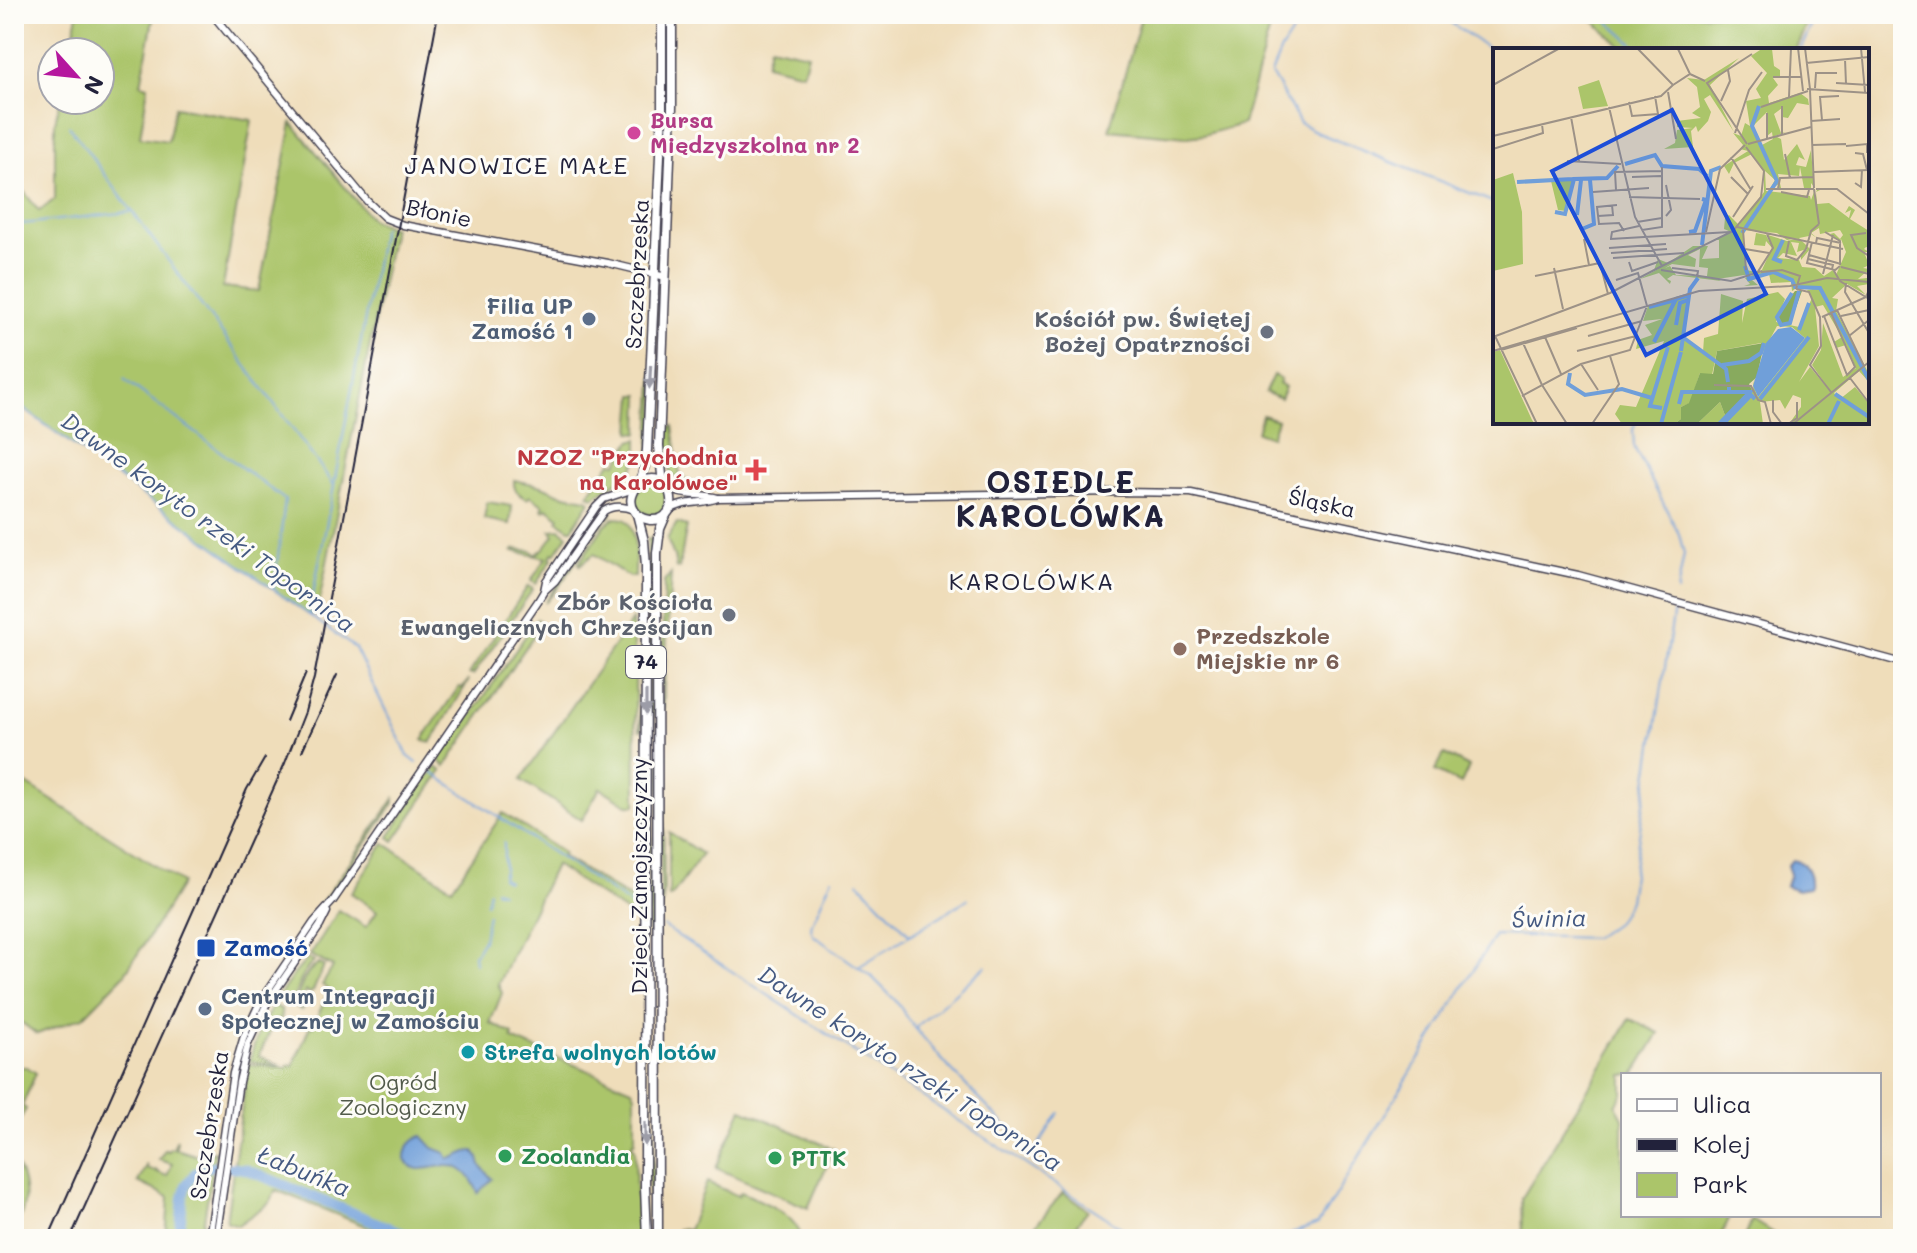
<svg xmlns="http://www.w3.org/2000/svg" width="1917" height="1253" font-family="Mali,sans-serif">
<rect width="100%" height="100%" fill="#fdfcf7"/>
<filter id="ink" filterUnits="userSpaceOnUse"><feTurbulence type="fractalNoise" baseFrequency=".0125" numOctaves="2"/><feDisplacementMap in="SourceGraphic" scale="16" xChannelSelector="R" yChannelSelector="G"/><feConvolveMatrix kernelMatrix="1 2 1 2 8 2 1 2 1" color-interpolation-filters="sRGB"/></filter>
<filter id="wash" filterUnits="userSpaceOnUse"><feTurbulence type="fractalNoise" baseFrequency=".006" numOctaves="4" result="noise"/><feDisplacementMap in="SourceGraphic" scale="32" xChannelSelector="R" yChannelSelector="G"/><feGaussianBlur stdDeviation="1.8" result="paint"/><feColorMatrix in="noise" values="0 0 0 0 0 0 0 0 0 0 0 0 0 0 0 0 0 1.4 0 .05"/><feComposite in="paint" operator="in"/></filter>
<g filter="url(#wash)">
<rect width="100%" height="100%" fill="#efddba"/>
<!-- green -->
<g fill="#abc56a" stroke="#667452" stroke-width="2">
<path d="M78 14H154L141 84 148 86 140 137 168 141 175 107 252 120 223 287 259 291 292 123 372 220 393 228 317 613 309 615 14 402V179L39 211 55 199V122L60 100H100V52H70Z"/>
<path d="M1142 14H1274L1243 124 1203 135 1187 137 1109 130Z"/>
<path d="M1586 14H1811L1795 50H1626Z"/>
<path d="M770 46 808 54 803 73 766 64Z"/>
<path d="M657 302 655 374 656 463 649 462Z"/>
<path d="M1273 375 1281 379 1279 384 1285 387 1280 399 1265 392Z"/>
<path d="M634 395H640L639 433 631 432Z"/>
<path d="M1262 415 1277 420 1271 437 1257 432Z"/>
<path d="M673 426 680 475 685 479 693 482V487L683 485 670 473 668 449 669 427Z"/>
<path d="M638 439C640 481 620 476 594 497L588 495 611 462 617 463 631 441Z"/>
<path d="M514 480 542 486 560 494 586 499 590 501 572 529H570L558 521 559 517 547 508 544 511 542 509 544 506 530 496 527 499C519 494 513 491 514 480Z"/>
<circle cx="652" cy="499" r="16"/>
<path d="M487 502 512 506 510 524 484 519Z"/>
<path d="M612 512V514L601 524 558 588 545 603 600 521Z"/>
<path d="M613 518C617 518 622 518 626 520 638 528 635 564 635 577H629L594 554 580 565 579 563 604 526Z"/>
<path d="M677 523 687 526 679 568H676L674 556 667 539Z"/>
<path d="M560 529 568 535 555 554 553 553 550 557 552 559 536 584 531 581 546 558 513 551 515 549 532 551 536 555 544 548 554 535 551 530Z"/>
<path d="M648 539 655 540 653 730H649Z"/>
<path d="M671 574 664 685 663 728 661 730 664 582Z"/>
<path d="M528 586 533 589 473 675 469 674Z"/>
<path d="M640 605 643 612 642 730H640Z"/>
<path d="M537 619 542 623 445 767 439 759 462 729Z"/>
<path d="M632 620 635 658 636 805H628L600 788 582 820 521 780Z"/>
<path d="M469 680 431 743 423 740 427 733 459 687 462 688Z"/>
<path d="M660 736 663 737 664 892 661 912Z"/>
<path d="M1444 754 1469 767 1461 784 1435 771Z"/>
<path d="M436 767 442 771 394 841 389 837 427 776 429 777Z"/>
<path d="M14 776 182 883 162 916 124 975 83 1017 37 1034 14 1017Z"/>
<path d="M394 799V803L301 937 297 938Z"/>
<path d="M503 813 563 853 561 856 639 904V921L555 865 498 984 502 993 490 1023 513 1034 512 1039 632 1089 635 1095V1142L632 1143V1147L635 1148 637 1239H397L276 1190 270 1202 238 1225 226 1221 248 1064 287 1068 289 1065 293 1066 310 1026 313 1027 329 990 322 985 333 967 310 955 339 910 366 927 377 911 351 893 384 843 452 888Z"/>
<path d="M649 818 651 822 654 928 649 941Z"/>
<path d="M669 832 702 854 672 896 669 897Z"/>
<path d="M308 958 314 962C300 972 300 990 290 1002L283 1001 278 997 294 974Z"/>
<path d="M319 964 324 966 313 991 310 993 306 991 298 1004 303 1009 302 1010 295 1007V1002C301 988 305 970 319 964Z"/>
<path d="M273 1005 281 1009 282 1016 280 1021 275 1020 259 1056 276 1064H280V1066L249 1061 259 1031Z"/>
<path d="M1630 1019 1659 1033 1634 1075H1623V1094L1616 1105 1623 1118V1215H1731L1719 1239H1523L1522 1198Z"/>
<path d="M14 1067H27L36 1073 22 1106 26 1109 14 1129Z"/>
<path d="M648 1096H650L653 1135V1198H649Z"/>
<path d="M742 1109 834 1149 808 1208 716 1168Z"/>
<path d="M177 1139 176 1149 198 1156 215 1151 201 1239H166L169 1197 138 1182 147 1164 146 1168 154 1171 156 1170 157 1172 167 1176 172 1164 159 1160 165 1150 169 1151 170 1149H173Z"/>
<path d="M14 1160C23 1175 28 1195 22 1212 20 1219 16 1225 14 1231Z"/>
<path d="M707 1182 738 1196 741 1192C763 1202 796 1213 802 1239H676L675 1236 678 1229 688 1230Z"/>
<path d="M1063 1192 1088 1210 1065 1239H1033L1028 1235Z"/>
<path d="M1752 1220 1782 1239H1743Z"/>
</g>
<!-- water -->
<g fill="#709fd9" stroke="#49608a" stroke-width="2">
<path d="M1792 860C1807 861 1811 875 1810 888L1797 890 1786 886 1790 874 1787 866Z"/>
<path d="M422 1136 433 1148 446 1153 449 1159C458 1158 465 1150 474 1151L479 1158 481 1166 492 1179 478 1193C457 1139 421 1187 405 1160 404 1149 411 1140 422 1136Z"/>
</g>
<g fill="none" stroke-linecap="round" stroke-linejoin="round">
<!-- stream -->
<g stroke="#709fd9" stroke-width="2">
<path d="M1304 14 1281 50 1271 74 1300 123 1321 134 1495 203"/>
<path d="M1600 14 1640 50"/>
<path d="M1898 14 1903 16"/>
<path d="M1451 23 1495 53"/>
<path d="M1800 50 1817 14"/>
<path d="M69 126 334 485 309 615"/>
<path d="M14 225 130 212"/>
<path d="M124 379 285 500 274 588"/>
<path d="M14 402 355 648 408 756 417 763"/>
<path d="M1636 422 1633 429 1634 447 1679 534 1684 554 1677 592"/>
<path d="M334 484 382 228"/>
<path d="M431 772 639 910"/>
<path d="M504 843V869L502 878 508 881"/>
<path d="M832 878 812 923 811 928 813 935 872 977 895 1000 915 1028 951 1070 1033 1154"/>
<path d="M858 881 910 935"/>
<path d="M495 890 501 892"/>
<path d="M486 903 489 891"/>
<path d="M663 926 1139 1239"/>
<path d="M475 963 474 955 483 940 488 914"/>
<path d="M860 966 968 899"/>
<path d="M915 1028 986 966"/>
<path d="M1034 1152 1059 1113"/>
<path d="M1276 1239 1318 1224 1495 935 1594 938 1618 921 1629 900 1674 609"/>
</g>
<!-- river -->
<path stroke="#709fd9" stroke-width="10" d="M179 1239 183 1198 186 1185 195 1173 211 1166 245 1169 417 1239"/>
</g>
</g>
<g filter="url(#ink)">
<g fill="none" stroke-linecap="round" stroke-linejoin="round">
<defs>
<g id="minor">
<path d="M212 14 367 201 385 218 403 225 608 263 666 277"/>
<path d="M667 486C682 499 701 492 718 498L1119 492 1191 493 1578 575 1903 663"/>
<path d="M669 511C682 500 702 505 718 498"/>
<path d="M544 591 555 581 604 511C613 505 624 506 634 510"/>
<path d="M209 1239 233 1073 244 1036 261 1000 314 922 333 901 538 601 544 591 546 581 596 507 604 499 634 489"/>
<path d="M216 1239 239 1082 248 1044 267 1003 320 926 327 912"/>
</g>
<g id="major">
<path d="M666 485 662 475 659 446 672 107V14"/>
<path d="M636 486C671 458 687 523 650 520 643 519 637 516 634 510 626 497 638 487 642 475 645 467 646 458 647 450L662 110V14"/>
<path d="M637 514 644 541 646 566 645 1187 647 1239"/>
<path d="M658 1239 657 553 660 529 666 515"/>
</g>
</defs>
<!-- minor casing -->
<use href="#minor" stroke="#413e4e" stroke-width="9"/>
<!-- major casing -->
<use href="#major" stroke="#413e4e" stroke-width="11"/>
<!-- minor -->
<use href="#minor" stroke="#fff" stroke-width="6"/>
<!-- major -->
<use href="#major" stroke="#fff" stroke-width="8"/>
<!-- rail -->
<g stroke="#22223b" stroke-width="2">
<path d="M286 721 306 673"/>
<path d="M302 751 337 675"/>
<path d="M48 1239 247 789 265 758"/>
<path d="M70 1239 285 763 305 712 314 678 438 14"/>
</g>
</g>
<!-- one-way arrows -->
<defs><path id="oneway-solid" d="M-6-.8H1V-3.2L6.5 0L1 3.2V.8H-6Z" transform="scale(2)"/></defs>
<g fill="#9c9ca7">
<use href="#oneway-solid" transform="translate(650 377) rotate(93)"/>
<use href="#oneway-solid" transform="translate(646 703) rotate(90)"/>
<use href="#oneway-solid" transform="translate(645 1134) rotate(90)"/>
</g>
</g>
<!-- markers -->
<circle fill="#d1479c" stroke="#fdfcf7" stroke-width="3" cx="634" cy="133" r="8"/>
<g fill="#5c6f8a" stroke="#fdfcf7" stroke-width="3">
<circle cx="589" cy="319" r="8"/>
<circle cx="205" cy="1009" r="8"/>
</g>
<g fill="#6b7280" stroke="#fdfcf7" stroke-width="3">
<circle cx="1267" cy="332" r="8"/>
<circle cx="729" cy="615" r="8"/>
</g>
<path fill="#e0444e" stroke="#fdfcf7" stroke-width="3" d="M752 458h8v8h8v8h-8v8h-8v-8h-8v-8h8z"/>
<circle fill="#8d6e63" stroke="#fdfcf7" stroke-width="3" cx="1180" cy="649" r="8"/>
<rect fill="#1a4fb4" stroke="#fdfcf7" stroke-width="3" x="196" y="938" width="20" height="20" rx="4"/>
<circle fill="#0f9aa8" stroke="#fdfcf7" stroke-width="3" cx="468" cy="1052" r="8"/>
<g fill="#2e9e5b" stroke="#fdfcf7" stroke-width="3">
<circle cx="505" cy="1156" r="8"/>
<circle cx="775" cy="1158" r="8"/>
</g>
<g text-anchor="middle" stroke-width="6" stroke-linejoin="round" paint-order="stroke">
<!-- shield labels -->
<rect fill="#fdfcf7" stroke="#646373" stroke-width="2" x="626" y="646" width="40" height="32" rx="6"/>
<g font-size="20" font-weight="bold" fill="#22223b">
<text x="646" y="669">74</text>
</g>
<!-- hotel labels -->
<g font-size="22" font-weight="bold" fill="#b23c85" stroke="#fdfcf7" text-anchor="start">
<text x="650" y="128">Bursa<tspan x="650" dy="25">Międzyszkolna nr 2</tspan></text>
</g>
<!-- street labels -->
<g font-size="22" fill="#22223b" stroke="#fdfcf7">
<text transform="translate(439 213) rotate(12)" y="8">Błonie</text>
<text transform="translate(637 274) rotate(-87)" y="8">Szczebrzeska</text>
<text transform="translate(1322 503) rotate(12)" y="8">Śląska</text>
<text transform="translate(639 876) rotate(-90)" y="8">Dzieci Zamojszczyzny</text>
<text transform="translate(209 1125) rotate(-81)" y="8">Szczebrzeska</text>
</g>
<!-- service labels -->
<g font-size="22" font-weight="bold" fill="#4e5e75" stroke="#fdfcf7" text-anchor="end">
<text x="573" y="314">Filia UP<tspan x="573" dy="25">Zamość 1</tspan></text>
<text x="221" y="1004" text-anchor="start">Centrum Integracji<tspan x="221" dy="25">Społecznej w Zamościu</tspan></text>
</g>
<!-- worship labels -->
<g font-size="22" font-weight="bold" fill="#5b616d" stroke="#fdfcf7" text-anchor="end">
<text x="1251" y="327">Kościół pw. Świętej<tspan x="1251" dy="25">Bożej Opatrzności</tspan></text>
<text x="713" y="610">Zbór Kościoła<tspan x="713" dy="25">Ewangelicznych Chrześcijan</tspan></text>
</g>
<!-- health labels -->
<g font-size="22" font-weight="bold" fill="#be3a42" stroke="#fdfcf7" text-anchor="end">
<text x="738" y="465">NZOZ "Przychodnia<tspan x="738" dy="25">na Karolówce"</tspan></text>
</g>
<!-- education labels -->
<g font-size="22" font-weight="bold" fill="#785e54" stroke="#fdfcf7" text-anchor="start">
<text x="1196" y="644">Przedszkole<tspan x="1196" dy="25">Miejskie nr 6</tspan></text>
</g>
<!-- transit labels -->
<g font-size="22" font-weight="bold" fill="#164399" stroke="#fdfcf7" text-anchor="start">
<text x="224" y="956">Zamość</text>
</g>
<!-- culture labels -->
<g font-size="22" font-weight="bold" fill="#0d838f" stroke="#fdfcf7" text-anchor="start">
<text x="484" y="1060">Strefa wolnych lotów</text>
</g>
<!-- park labels -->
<g font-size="22" fill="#525b4b" stroke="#fdfcf7">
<text x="403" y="1090">Ogród<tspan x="403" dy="25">Zoologiczny</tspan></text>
</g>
<!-- leisure labels -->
<g font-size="22" font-weight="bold" fill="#27864d" stroke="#fdfcf7" text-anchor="start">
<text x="521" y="1164">Zoolandia</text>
<text x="791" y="1166">PTTK</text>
</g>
<!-- neighbourhood labels -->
<g font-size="24" letter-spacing="2" fill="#22223b" stroke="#fdfcf7">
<text x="517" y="174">JANOWICE MAŁE</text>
<text x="1032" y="590">KAROLÓWKA</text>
</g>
<!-- water labels -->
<g font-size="24" font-style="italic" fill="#455a82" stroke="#fdfcf7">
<text transform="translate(208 523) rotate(36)" y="8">Dawne koryto rzeki Topornica</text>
<text transform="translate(1549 919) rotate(-1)" y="8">Świnia</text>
<text transform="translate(910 1069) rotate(33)" y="8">Dawne koryto rzeki Topornica</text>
<text transform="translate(304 1172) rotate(22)" y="8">Łabuńka</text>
</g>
<!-- district labels -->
<g font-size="30" font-weight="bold" letter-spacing="2" fill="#22223b" stroke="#fdfcf7">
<text x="1061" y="493">OSIEDLE<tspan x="1061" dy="34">KAROLÓWKA</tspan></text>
</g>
</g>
<!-- overview -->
<g transform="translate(1493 48)">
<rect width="376" height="376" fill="#efddba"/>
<path d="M270 0 279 1 281 18 287 22V29L280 30 285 37 275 48 276 55 307 45 315 51 316 57 304 55 295 70 289 69V60L281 66 288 85 293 84 282 88 288 91 291 112 304 96 312 112 306 109 303 117 313 119 318 102 321 139 318 135V140H311L307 119 306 128 285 126 288 140 286 141V136L277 141 282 132 272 123 273 143 317 148 318 152 321 144 323 149V144L324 142 325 141H329L323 144 324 156 336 155 356 170 358 162 352 165 356 158 362 162 357 171 376 183V200L373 199 371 201 376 204H371L376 217 370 220 376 221V227L373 224 365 231 374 230 376 236 364 238 373 247 354 236 339 250 345 251 343 263 376 326V334L366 323 341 345 347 351 362 339 373 352 376 348V376H296L308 359V350L300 347 292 361 287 352 267 354 270 376H204L227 354 233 370 248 356 260 341 268 295 224 303 219 327 232 332 215 339 216 331 207 325 197 355 188 359V371L181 376H129L122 366 127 357 143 359 171 293 143 301 145 292 159 287 152 277 169 271 150 273 155 258 196 247 190 289 210 304 211 290 225 286 228 246 250 253 249 275 254 251 285 244 292 251 283 274 306 279 319 250 314 242 320 241H304L305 235 301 242 299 243 298 234 278 235 276 226 259 232 265 237 251 238 257 236 252 230 268 224 279 200 273 193 272 198 261 197 263 185 273 187 277 195 275 187 294 193 306 190 294 192 284 185 250 182 253 222 263 224 258 226 224 231 228 233 180 227 174 231 178 233 177 236 166 225 147 231 165 221 161 222 165 211 175 215 200 198H215L209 211 226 210V192H221L238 184 231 181 232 170 236 167 246 177 271 144V124L259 106 241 115 236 126 231 118 255 103 247 101 250 97 240 85 248 88 252 75 257 78 253 53 268 50 263 41 274 25 258 8ZM274 64V88L279 84 280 91 269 97 260 78ZM326 180 327 186 347 182 350 187 347 191 341 185 337 186 347 193 348 191 353 204 343 227 340 222 331 228 322 220 309 219 306 212 285 210 290 205 304 208 298 194 306 195 304 204 314 201 308 207V212L317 201 306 190 316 188V192L318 186 324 190 318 185ZM207 201 206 219 215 220 214 228 183 227 177 218 172 220 179 216 202 219 203 211 195 207ZM330 257 349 289 341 294 343 300 353 297 363 320 350 329 330 275 328 302 319 317 337 343 317 319 306 334 326 298 322 259ZM284 278 299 279 312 290 265 349 260 337 267 310ZM246 10 217 37 241 84 217 47 211 51 218 64 215 73 205 84 203 78 198 83 200 99 171 101 182 95 184 82 200 80 184 79V73L208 70 199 65 207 59 204 39 194 30 211 32ZM106 32 115 58 90 61 85 39ZM20 125 29 164 30 216 0 223V132ZM82 132 74 163 65 162 58 133ZM7 302 39 372 42 376H0V304Z" fill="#abc56a" fill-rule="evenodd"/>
<path d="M302 243H309L297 276 286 277 283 268ZM271 295 264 329 256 336 259 342 248 356 233 370 227 354 204 376H181L188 371V359L196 355 207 325 220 326 224 303Z" fill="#88aa5e"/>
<path d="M298 279 312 290 265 349 260 338 273 295 285 281Z" fill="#709fd9"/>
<path fill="none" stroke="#709fd9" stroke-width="4" d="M132 116 162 107 169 118 206 121 214 128M24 134 80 131M62 164 72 166 81 131 114 130 125 118M84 167 88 132M89 181 101 176 97 132M196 184 202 183 213 152 209 151M249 185 284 133 259 78 266 58M209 197 218 123 228 119M289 214 281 211 290 192M252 218 256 231 280 224 299 232 302 239 327 240 376 332M299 245 284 269 288 277 297 275 306 243M156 259 182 252M183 277 187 255 195 252M306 282 316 255M191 290 233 321 235 334M161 294 183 251 196 247M188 303 197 241 205 230M229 317 256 313 268 305 271 295M77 325 75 336 92 347 129 341 159 350M342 346 376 369M267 351 316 289M186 356 189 344H235M169 360 157 358 175 299M168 376 188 304M226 376 257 344H236V339M230 376 258 347 262 351M335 376 346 353"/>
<path fill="none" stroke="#9d9287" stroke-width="2" d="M144 0 180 37 197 26 212 33M305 0 310 43M312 0 317 41M368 0 372 44M185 1 197 26M352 11 353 36M313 15 376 9M280 29H309M343 35 376 37M0 37 67 0M322 40 323 25H344M314 41 376 45M317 42 321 140M175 44 183 91M296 49 298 0M228 53 237 33 235 22M136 54 139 68 165 66 162 48M116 59 142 169 169 218M268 59 315 43M274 65V90M78 69 86 113M329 72 327 49 346 48M318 73 347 71M242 85 256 42 269 24M289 86V58M0 88 168 48 180 37M254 96 214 35 259 6M255 96 318 79M319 97 353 96M353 98 374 96V105M0 101 50 85 49 76M362 105 370 106 374 122M292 106 297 130M238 109 258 142M74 113 128 116M321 124 376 122M139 129 168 128M238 129 255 146M362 135 368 139 369 122M173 137 178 162 173 168M273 141H321M285 141 287 130 321 129M321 141 326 176M323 141H344L376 166M123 142 122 124 169 123M100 144 156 140M288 144 314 149 316 142M136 149 207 151M124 157 104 159 106 176 126 175 131 183M105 168 120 167 119 157M240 169 260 138M144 174 169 170M244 179 350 201M149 182 169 179V119M250 182 253 222M213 184 227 121 252 97M332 184 347 193V217M373 185 358 187 364 200 376 208M118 190 119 184 146 178M91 191 96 217M117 191 237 184M296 193 293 208 304 212 313 201M319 194 314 215 342 222M323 195 324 190 348 195M116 200 173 196M252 201 276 205M313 201 318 183 326 176M118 205 174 201M316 207 348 216M120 210 191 205M315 211 340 217 339 221M136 214 139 223 165 214M169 218 240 183 268 149 271 123 253 99M347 218 341 223 347 233 376 251M348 219 376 226M61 220 70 261M179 220 205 223 204 229M168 222 238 233 269 223M268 224 289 222 307 228 303 241M264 225 280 200 274 186M330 226 340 187M42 228 107 215 115 246M353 235 352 244 376 285M303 241 316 244 327 269 328 298 317 317 338 344M344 262 371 318M331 268 354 327 362 319 338 265M348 268 376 262M329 269 373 249 376 242M2 288 44 376M95 288 149 273M356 288 376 272M0 289 117 245 169 218M52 289 68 326M30 295 49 337M8 302 84 280M0 303 206 243 297 238 334 230 376 234M84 303 143 288M88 316 105 342M357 330 376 355M49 337 74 376M221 337 258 338 265 352 272 354 278 376M29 348 88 316 137 302 154 258 145 225 123 232M280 352V364L289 376M99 376 126 336 117 308M295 376 304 370V354M300 376 376 314"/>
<path fill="#1d4ed8" fill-opacity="0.15" stroke="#1d4ed8" stroke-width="4" d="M179 62 273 246 153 307 59 123Z"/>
<rect width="376" height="376" fill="none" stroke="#22223b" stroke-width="4"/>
</g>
<!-- margin -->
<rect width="1917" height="1253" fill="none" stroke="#fdfcf7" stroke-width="48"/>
<!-- legend -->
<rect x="1621" y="1073" width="260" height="144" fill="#fdfcf7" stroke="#a5a5ac" stroke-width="2"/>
<rect x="1637" y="1099" width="40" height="12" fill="#ffffff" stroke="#a5a5ac" stroke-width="2"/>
<text x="1693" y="1113" font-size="24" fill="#22223b">Ulica</text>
<rect x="1637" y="1139" width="40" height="12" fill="#22223b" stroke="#a5a5ac" stroke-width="2"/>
<text x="1693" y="1153" font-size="24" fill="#22223b">Kolej</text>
<rect x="1637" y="1173" width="40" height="24" fill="#abc56a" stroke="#a5a5ac" stroke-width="2"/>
<text x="1693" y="1193" font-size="24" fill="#22223b">Park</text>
<!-- north arrow -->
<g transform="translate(76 76) rotate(117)"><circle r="38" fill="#fdfcf7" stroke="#a5a5ac" stroke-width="2"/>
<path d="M0-6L14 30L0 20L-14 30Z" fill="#b5179e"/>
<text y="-12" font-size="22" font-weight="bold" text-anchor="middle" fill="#22223b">N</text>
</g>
</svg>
